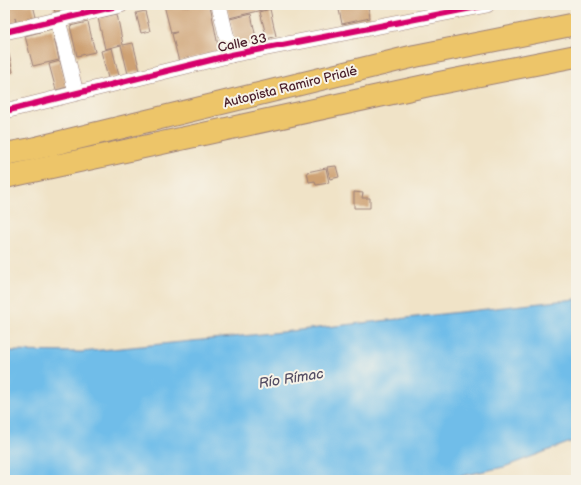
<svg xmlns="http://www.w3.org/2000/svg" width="581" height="485" font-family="'Balsamiq Sans',sans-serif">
<rect width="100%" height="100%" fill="#f7f3e8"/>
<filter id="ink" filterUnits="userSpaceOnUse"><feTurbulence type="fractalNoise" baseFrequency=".025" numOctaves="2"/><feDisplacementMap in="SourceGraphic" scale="8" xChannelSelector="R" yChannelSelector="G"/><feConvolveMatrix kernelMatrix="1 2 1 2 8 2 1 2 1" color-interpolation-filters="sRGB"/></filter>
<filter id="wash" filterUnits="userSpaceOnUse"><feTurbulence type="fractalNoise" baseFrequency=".012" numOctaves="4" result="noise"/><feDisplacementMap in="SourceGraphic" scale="16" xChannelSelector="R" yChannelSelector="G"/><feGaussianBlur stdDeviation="0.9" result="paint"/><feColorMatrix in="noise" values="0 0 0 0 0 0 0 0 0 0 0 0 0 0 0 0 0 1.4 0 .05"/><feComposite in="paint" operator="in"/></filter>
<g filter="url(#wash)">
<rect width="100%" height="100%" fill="#f0e3c7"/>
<!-- water -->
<path fill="#6fbde9" stroke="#5c6e8a" d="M576 299V440L504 467 442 480H5V351L81 352 282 332Z"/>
<g id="blocks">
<!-- building -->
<g fill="#cea173">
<path d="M5 5H33L36 17 16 22 15 17 16 22 6 24Z"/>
<path d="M53 5H81V6L55 12Z"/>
<path d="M164 5 184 6 210 5 219 51 179 62 172 34 177 32 171 33Z"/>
<path d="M226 5H267V9L229 18Z"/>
<path d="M338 5H368L370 18 342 24Z"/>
<path d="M270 9 276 36 267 39 260 12Z"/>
<path d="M145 11 150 31 141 33 136 13Z"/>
<path d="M117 14 123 45 133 43 140 71 128 74 121 45 105 49 98 18Z"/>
<path d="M251 14 257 43 236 48 230 19Z"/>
<path d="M88 22 95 52 77 56 70 26Z"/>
<path d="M52 29 59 60 33 66 25 36Z"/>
<path d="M112 48 119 76 108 78 101 51Z"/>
<path d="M8 51 13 72 5 74V52Z"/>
<path d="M60 61 67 87 56 90 49 64Z"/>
<path d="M336 166 339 177 330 179 327 167Z"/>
<path d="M326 168 329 183 316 185 315 181 309 182 307 172Z"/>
<path d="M354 192 363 193 362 198H370V208H354Z"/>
</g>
</g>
</g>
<g filter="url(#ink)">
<use href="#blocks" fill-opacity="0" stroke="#9d8179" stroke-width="1"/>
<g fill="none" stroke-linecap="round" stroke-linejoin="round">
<defs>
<g id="minor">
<path d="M219 5 231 55"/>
<path d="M58 20 76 93"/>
<path d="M5 32 121 5"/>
<path d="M5 111 231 55 487 5"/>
</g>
<g id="highway">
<path d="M5 154 32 149 415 56 576 24"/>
<path d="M5 177 434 84 576 56"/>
</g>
</defs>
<!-- minor casing -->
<use href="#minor" stroke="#9d8179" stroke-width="16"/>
<!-- highway casing -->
<use href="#highway" stroke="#9d8179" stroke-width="24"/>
<!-- minor -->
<use href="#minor" stroke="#fff" stroke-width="15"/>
<!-- highway -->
<use href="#highway" stroke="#edc569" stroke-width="22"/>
<defs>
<g id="cycleway">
<path d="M5 32 121 5"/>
<path d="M5 111 231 55 487 5"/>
</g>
</defs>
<!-- cycleway casing -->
<use href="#cycleway" stroke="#f7f3e8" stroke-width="8"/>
<!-- cycleway -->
<use href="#cycleway" stroke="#d6006c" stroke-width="6"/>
</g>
</g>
<g text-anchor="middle" stroke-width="4" stroke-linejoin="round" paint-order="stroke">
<!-- street labels -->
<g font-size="13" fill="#4a1f2b" stroke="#f7f3e8">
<text transform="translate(242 42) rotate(-12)" y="5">Calle 33</text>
<text transform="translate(290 86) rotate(-14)" y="5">Autopista Ramiro Prialé</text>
</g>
<!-- water labels -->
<g font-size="14" font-style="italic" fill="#554e64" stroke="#f7f3e8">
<text transform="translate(291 378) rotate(-9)" y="5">Río Rímac</text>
</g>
</g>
<!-- margin -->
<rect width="581" height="485" fill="none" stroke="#f7f3e8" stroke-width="20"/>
</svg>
